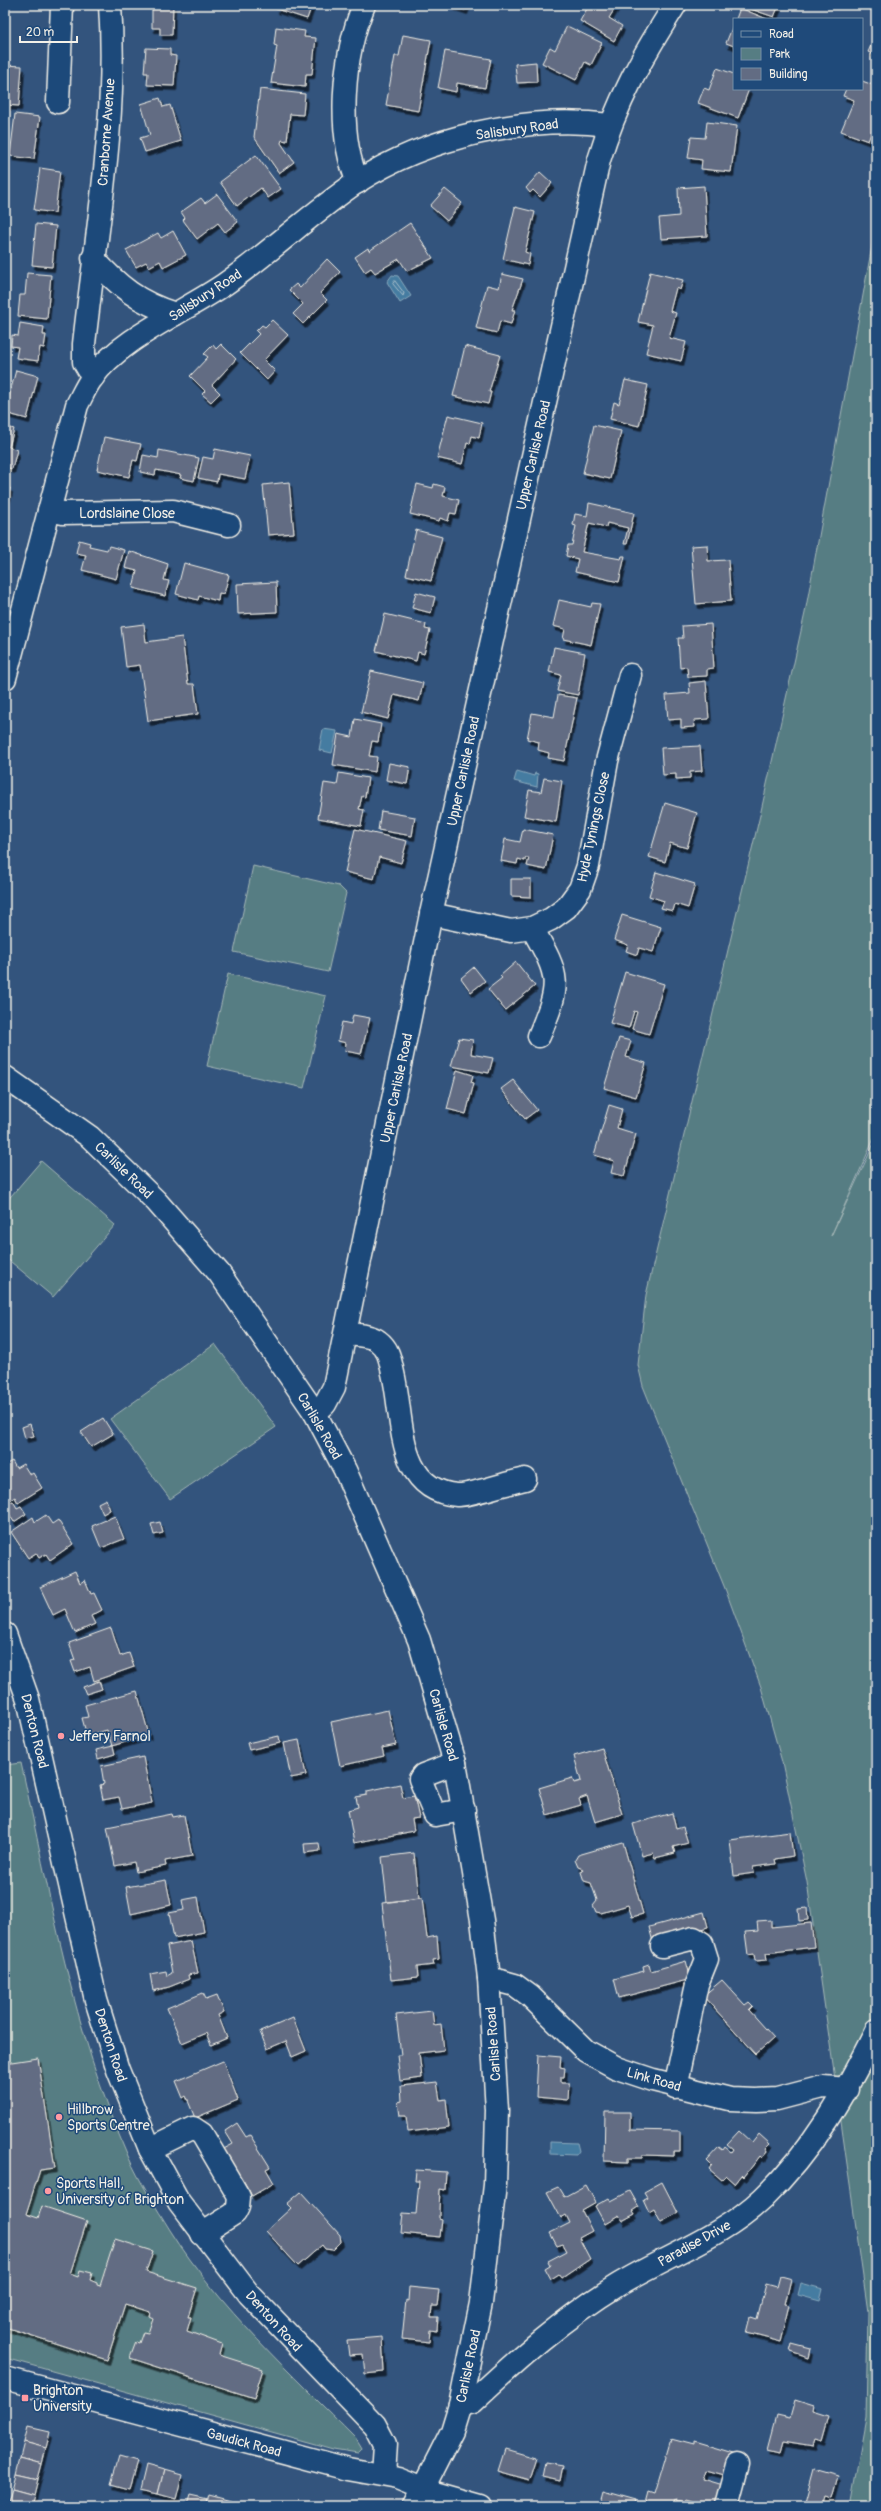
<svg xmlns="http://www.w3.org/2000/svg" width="881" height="2511" font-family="Pangolin,sans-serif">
<defs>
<filter id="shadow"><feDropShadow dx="2.5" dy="4.5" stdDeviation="0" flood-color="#0009"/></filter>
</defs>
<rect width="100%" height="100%" fill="#33547d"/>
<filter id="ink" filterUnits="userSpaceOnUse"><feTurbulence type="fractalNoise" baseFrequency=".025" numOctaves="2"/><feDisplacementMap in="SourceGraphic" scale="8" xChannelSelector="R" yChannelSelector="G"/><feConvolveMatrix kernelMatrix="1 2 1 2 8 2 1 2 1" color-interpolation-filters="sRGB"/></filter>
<g filter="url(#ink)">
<!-- green -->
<g fill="#567d83" stroke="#a5b7b6">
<path d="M876 224V1134L831 1236 876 1139V2506H850L866 2418 868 2312 807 1882 782 1762 761 1687 726 1591 643 1386 638 1365 646 1295 761 811 805 613Z"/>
<path d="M253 866 339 886 346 893 328 972 234 952Z"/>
<path d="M228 974 326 996 304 1088 207 1066Z"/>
<path d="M41 1161 115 1225 53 1297 5 1257V1203Z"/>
<path d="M215 1344 276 1427 170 1499 110 1419Z"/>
<path d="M21 1763C50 1895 73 2031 128 2156 139 2181 156 2207 170 2230 220 2309 291 2373 356 2439L362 2449 358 2453 333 2449 5 2358V1765Z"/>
</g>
<!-- water -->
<g fill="#447ba1" stroke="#8aaabd">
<path d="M392 275 398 276 411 296 400 303 387 282Z"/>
<path d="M323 729 337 731 332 753 319 750Z"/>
<path d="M517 771 534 776 535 773 538 774 537 787 514 781Z"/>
<path d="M550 2142 577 2143 579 2151 576 2155 550 2154Z"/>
<path d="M801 2283 823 2289 820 2301 798 2295Z"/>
</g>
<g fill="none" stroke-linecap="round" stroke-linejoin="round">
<!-- shore -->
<path stroke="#aec2cc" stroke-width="1" d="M395 281 404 293 403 296 393 284Z"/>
</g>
<!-- building -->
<g fill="#626c83" stroke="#f4f1e8" filter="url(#shadow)">
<path d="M152 5H173L172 35H160V28H152Z"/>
<path d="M277 5H312L307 19 276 9Z"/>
<path d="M450 5H467L465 10Z"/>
<path d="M589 5H617L609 18 622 26 614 41 580 21Z"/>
<path d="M746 5H779L774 17 745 7Z"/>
<path d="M740 8 767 19H736Z"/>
<path d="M734 23V46L726 43Z"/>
<path d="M567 26 602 43 591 65 585 62 576 80 542 63 550 47 555 50Z"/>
<path d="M276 27 305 31 304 37 316 38 312 74H306L305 87 271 83 277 46 274 45Z"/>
<path d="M403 35 431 40 418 111 386 105 395 56H399Z"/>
<path d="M876 35V56L868 52Z"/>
<path d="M146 48 170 49V55L176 56 174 86 147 85 148 73H144Z"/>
<path d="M445 51 491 59 485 88 457 83 456 92 438 88Z"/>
<path d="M536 62 537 82 517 83 515 64Z"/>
<path d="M5 65 22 66 19 106 5 105Z"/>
<path d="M717 68 734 74V89H749L738 118 698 103 704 88 709 90Z"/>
<path d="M862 81 876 86V121L868 141 841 131 854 100 843 96 846 89H862Z"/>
<path d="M260 89 305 94 303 115 290 114 287 141 282 140 281 143 294 162 279 173 254 137Z"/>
<path d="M160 98 163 107 170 105 181 141 145 152 140 138 150 135 141 104Z"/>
<path d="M15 114 40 117 34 159 10 156Z"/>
<path d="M707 122 737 126 731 172 701 169 702 160 688 158 691 137 705 138Z"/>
<path d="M256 155 281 189 268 198 261 188 237 206 220 182Z"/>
<path d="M40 168 60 171 55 213 34 210Z"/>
<path d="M540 172 552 183 540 197 533 190 530 193 526 188Z"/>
<path d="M704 186 707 236 661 239 659 218 679 216 678 188Z"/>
<path d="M445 189 462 203 447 221 430 206Z"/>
<path d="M217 194 238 222 225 232 218 223 197 239 183 220 185 218 181 212 201 198 205 203Z"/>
<path d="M515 207 535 212 525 252 530 254 528 265 503 259Z"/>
<path d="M410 223 433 258 407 271 399 259 375 273 371 268 365 272 355 257 368 248 369 251Z"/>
<path d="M36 224 56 226 52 267 32 265Z"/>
<path d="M173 231 186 255 163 267 160 261 149 267 146 262 136 267 126 250 158 233 161 238Z"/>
<path d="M327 259 340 272 320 293 327 300 303 324 293 314 303 304 289 290 296 284 300 288Z"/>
<path d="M650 272 683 280 680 290 676 288 670 311 676 313 669 338 686 342 681 361 646 353 653 325 638 322Z"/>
<path d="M27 273 51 275 47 319 18 316 20 295H25Z"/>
<path d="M502 274 523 279 512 310H515L511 324 500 321 497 333 476 328 487 285 499 288Z"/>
<path d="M272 320 288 335 264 360 275 371 267 380 240 353 259 334 256 331 262 325 265 327Z"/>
<path d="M20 323 44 327 43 335H46L44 348 40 347 38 361 16 358 18 347 11 346 12 335 18 336Z"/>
<path d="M221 344 236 359 212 385 220 393 211 402 202 394 205 391 190 376 208 357 204 354 213 345 216 349Z"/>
<path d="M465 346 500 355 489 392H491L488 404 453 396Z"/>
<path d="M16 370 38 376 27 419 5 413V403L7 404Z"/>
<path d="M625 380 648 385 639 426 610 419 614 402 619 404Z"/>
<path d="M448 415 482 423 479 438 472 436 470 444 467 443 462 464 437 458Z"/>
<path d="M594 425 621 431 610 479 583 473Z"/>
<path d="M5 426 14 429 9 447 17 450 12 469 5 467Z"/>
<path d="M104 437 141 444 137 461 133 460 129 477 97 470Z"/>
<path d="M215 449 250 456 245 479 218 474 217 482 198 478 203 457 213 459Z"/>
<path d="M159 450 199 458 194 481 180 478 181 475 156 470 155 475 140 472 143 455 158 458Z"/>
<path d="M289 482 294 533 268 535 263 485Z"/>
<path d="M417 484 433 488 434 484 445 487 443 496 459 500 456 514 450 513 448 521 440 518 439 521 410 514Z"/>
<path d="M5 487 10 488 5 507Z"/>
<path d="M589 503 634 513 627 544H624L628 528 607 523 606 527 589 523 582 552 621 559 622 556H625L619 582 575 572 578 559 566 556 568 545H572L576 526 573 525 575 514 587 516Z"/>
<path d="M416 530 442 537 431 581 406 575Z"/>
<path d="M79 540 90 543 89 546 107 550 109 546 124 550 116 579 82 570 86 555 76 553Z"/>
<path d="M707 545 708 561 728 560 731 601 696 604 691 546Z"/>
<path d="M129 551 168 564 164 580 169 581 165 596 133 588 137 571 125 568Z"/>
<path d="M184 563 229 575 224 594 219 593 218 601 199 596 198 600 176 594Z"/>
<path d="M276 582 277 612 238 614 237 584Z"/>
<path d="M416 592 435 597 431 613 412 608Z"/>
<path d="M559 600 591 607 592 603 600 604 591 645 563 639 565 629 553 626Z"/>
<path d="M385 614 426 624 425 629 430 630 424 654 418 652 416 661 376 651Z"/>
<path d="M144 624 146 642 182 637 188 684H194L198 714 148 721 140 665 126 667 121 627Z"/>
<path d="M711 624 714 668 707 669V676L688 677 687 667 680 668 678 638H683L682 626Z"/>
<path d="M554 647 585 653 578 695 557 691 561 675 549 672Z"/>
<path d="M371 671 423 683 419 701 394 695 388 719 361 712Z"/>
<path d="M706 681 709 719 694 720 695 727 681 728V719L668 720 666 695 690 693 689 683Z"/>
<path d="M558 695 577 698 564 761 548 758 549 753 538 750 539 742 527 739 532 713 554 717Z"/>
<path d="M355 719 381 724 378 742 372 741 369 756 377 757 375 772 333 765 338 734 352 737Z"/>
<path d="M700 746 702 771 690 772V778L676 779V774L663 775 661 748Z"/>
<path d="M389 763 410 767 407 784 386 780Z"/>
<path d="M339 773 368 778 365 797 362 796 359 809 364 810 361 826 318 818 324 783 337 785Z"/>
<path d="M544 778 562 781 556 822 524 816 529 790 541 792Z"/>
<path d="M665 803 697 813 687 848 670 843 665 862 649 857Z"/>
<path d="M381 811 415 817 412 836 378 830Z"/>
<path d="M355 829 407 841 401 863 379 857 374 879 345 872Z"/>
<path d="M523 829 553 835 546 870 527 866 529 858H525V861L518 859 517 864 501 861 505 839 520 842Z"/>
<path d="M656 872 695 884 688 908 675 904 673 911 661 908 664 901 649 896Z"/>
<path d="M511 879H531V897L511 896Z"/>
<path d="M622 915 661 927 653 952 639 948 637 955 626 951 628 945 614 940Z"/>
<path d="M516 962 535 986 505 1010 488 989 502 978 500 976Z"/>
<path d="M474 967 485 981 471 992 461 978Z"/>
<path d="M625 972 664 984 649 1034 632 1029 637 1012 634 1011 629 1028 610 1023Z"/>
<path d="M353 1015 370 1018 361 1054 345 1051 346 1043 338 1041 342 1022 351 1024Z"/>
<path d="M459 1038 473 1040 471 1054 493 1058 489 1073 451 1066Z"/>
<path d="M619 1038 631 1041 626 1057 646 1063 636 1097 604 1088Z"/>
<path d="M457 1070 473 1075 471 1082 474 1083 466 1114 447 1109Z"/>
<path d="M513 1080 537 1110 525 1119 501 1089Z"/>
<path d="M609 1105 622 1109 617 1128 636 1134 624 1176 611 1173 614 1161 594 1155Z"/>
<path d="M103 1418 113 1434 91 1447 81 1432Z"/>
<path d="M30 1424 34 1436 25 1438 22 1427Z"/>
<path d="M12 1461 16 1468 23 1464 30 1475 33 1473 42 1488 18 1503 15 1497 5 1503V1465Z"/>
<path d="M106 1499 110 1510 103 1514 98 1503Z"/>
<path d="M13 1501 17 1508 21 1506 26 1514 14 1522 9 1514 5 1517V1506Z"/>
<path d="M46 1515 52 1524 58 1520 73 1544 50 1560 46 1554 39 1558 36 1553 28 1558 11 1532 33 1517 35 1522Z"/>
<path d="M115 1516 124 1539 101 1548 92 1526Z"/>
<path d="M160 1522 163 1533 154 1535 151 1524Z"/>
<path d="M75 1571 80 1583 85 1580 91 1594 94 1593 102 1610 91 1616 95 1624 75 1633 65 1609 53 1615 40 1587Z"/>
<path d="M111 1628 120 1656 129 1653 134 1667 94 1681 90 1667 75 1672 71 1661 75 1660 69 1643Z"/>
<path d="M99 1681 102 1689 86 1694 83 1687Z"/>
<path d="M137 1691 149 1735 112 1746 107 1730 87 1736 82 1718 88 1717 85 1705Z"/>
<path d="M388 1710 396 1745 382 1748 384 1756 340 1766 331 1722Z"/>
<path d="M279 1736 280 1743 249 1750 247 1743Z"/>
<path d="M299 1740 306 1775 291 1778 284 1743Z"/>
<path d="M113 1746 115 1754 98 1759 96 1750Z"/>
<path d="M602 1748 622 1814 595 1822 587 1796 579 1799 581 1805 547 1815 539 1788 572 1778 574 1783 581 1781 574 1756Z"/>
<path d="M143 1757 152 1803 122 1809 119 1797 103 1800 100 1785 104 1784 101 1766Z"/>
<path d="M400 1784 403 1798 414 1796 419 1818 412 1819 414 1831 354 1843 348 1810 358 1807 356 1797 367 1795V1791Z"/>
<path d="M672 1813 676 1829 683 1827 688 1843 673 1847 675 1853 655 1858 653 1853 642 1856 633 1824Z"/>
<path d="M172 1814 173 1817 184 1815 192 1856 165 1861 166 1866 136 1872 134 1862 115 1866 107 1827Z"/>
<path d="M790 1832 793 1856 775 1859 776 1864 753 1867 754 1873 734 1876 730 1840Z"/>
<path d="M623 1842 643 1914 632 1917 628 1905 601 1913 596 1912 593 1905 597 1900 591 1883 584 1881 581 1872 583 1869 578 1867 575 1860 578 1855Z"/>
<path d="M319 1843 320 1851 305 1853 304 1844Z"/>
<path d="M414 1853 419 1898 387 1902 382 1857Z"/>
<path d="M166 1880 171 1905 131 1914 126 1887Z"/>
<path d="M198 1897 204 1932 174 1938 169 1913 184 1910 182 1900Z"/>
<path d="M422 1898 427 1938 437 1936 439 1959 433 1960 434 1965 417 1967 418 1977 391 1980 382 1903Z"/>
<path d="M807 1908 808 1920 799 1921 798 1909Z"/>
<path d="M704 1912 708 1927 653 1942 649 1927Z"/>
<path d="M771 1920V1927L811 1923 814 1947 766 1953 767 1960 755 1961 754 1954 748 1955 745 1932 758 1931 757 1921Z"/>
<path d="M191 1941 198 1973 188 1975 189 1979 169 1987 153 1991 150 1974 166 1971 167 1976 172 1973 167 1946Z"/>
<path d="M686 1961 691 1979 619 1998 614 1979 644 1971 643 1966 649 1964 651 1971Z"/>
<path d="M722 1980 745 2005 749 2002 753 2006 749 2010 774 2038 756 2054 703 1996Z"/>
<path d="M203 1993 206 1999 217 1995 224 2012 218 2015 227 2038 211 2045 206 2033 182 2043 167 2008Z"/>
<path d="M432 2011 434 2025 441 2024 444 2050 419 2053 422 2078 400 2081 397 2055H401L396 2015Z"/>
<path d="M293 2018 306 2051 292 2057 286 2041 267 2049 260 2032Z"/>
<path d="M538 2055 561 2057 560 2067 565 2068 564 2077H561V2083H569L568 2100 536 2097Z"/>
<path d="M38 2058 55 2168 40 2170 26 2214 38 2218 42 2206 87 2221 70 2274 78 2277 80 2270 92 2273 90 2280 97 2283V2285L100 2286 115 2239 153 2251 146 2272 197 2288 188 2317H191L187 2331 222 2344 219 2355 263 2369 254 2398 130 2358 136 2342 139 2343 143 2332 148 2333 153 2318 149 2316 150 2312 125 2304 107 2360 5 2327V2063Z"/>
<path d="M223 2061 238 2100 195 2118 186 2096 183 2098 176 2081Z"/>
<path d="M437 2082 440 2100 446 2099 449 2127 408 2132 406 2116H400L398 2102 402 2101 401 2086Z"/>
<path d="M605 2112H630V2130L680 2131V2152H674V2156L642 2155V2158H628V2162L604 2161Z"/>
<path d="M237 2123 246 2137 250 2135 270 2167 266 2169 274 2183 252 2196 243 2180 235 2185 216 2154 218 2152 215 2147 208 2142 212 2135 218 2137 220 2143 217 2146 220 2151 233 2144 225 2131Z"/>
<path d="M739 2131 752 2143 759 2134 770 2144 765 2149 767 2152 762 2158 760 2156 744 2177 742 2175 735 2184 726 2176 722 2180 709 2169 711 2166 706 2161 719 2147 723 2150 725 2147 731 2152 733 2149 727 2144Z"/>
<path d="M416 2170 446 2172 445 2190 440 2189 439 2210V2218L442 2219 440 2237 401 2233 403 2213 416 2214 419 2181H415Z"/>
<path d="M662 2182 678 2213 661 2222 654 2209 649 2212 643 2199 647 2197 644 2192Z"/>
<path d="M586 2185 596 2203 582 2211 592 2231 579 2238 590 2259 562 2278 559 2274 551 2279 545 2268 550 2265 548 2261 567 2251 563 2244 557 2246 550 2233 570 2223 566 2215 561 2218 547 2192 558 2187 564 2197Z"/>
<path d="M630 2191 639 2207 633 2211 635 2214 622 2221 619 2216 605 2224 595 2206 609 2198 611 2201Z"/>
<path d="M301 2192 340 2235 341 2242 333 2250 325 2249 322 2245 298 2266 266 2231 291 2208 287 2204Z"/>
<path d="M780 2276 791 2279 785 2304 790 2305 781 2342 747 2333 751 2317 757 2319 766 2284 777 2287Z"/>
<path d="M409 2287 439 2290 437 2306H432L431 2317H438L437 2331 430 2330 429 2342 402 2339 406 2300 408 2301Z"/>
<path d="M382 2337 384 2372 365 2374 363 2355 349 2356 347 2340Z"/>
<path d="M792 2344 811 2349 809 2358 790 2352Z"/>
<path d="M795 2400 814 2406 813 2412 829 2417 822 2442 815 2440 813 2446 783 2441 780 2452 768 2449 777 2415 790 2418Z"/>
<path d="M28 2427 50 2432 46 2448 24 2442Z"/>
<path d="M671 2439 694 2445V2442L734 2454 728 2476 706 2470 703 2479 723 2485 717 2506H693L694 2502 685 2499 684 2502 675 2500 673 2506H645L649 2491 655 2493Z"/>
<path d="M24 2442 46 2448 42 2464 20 2458Z"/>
<path d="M505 2449 536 2458 529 2480 498 2471Z"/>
<path d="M119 2457 137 2462 129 2489 111 2484Z"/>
<path d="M20 2458 42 2464 38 2479 16 2474Z"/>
<path d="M545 2462 563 2465 560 2481 542 2477Z"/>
<path d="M146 2465 164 2470 158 2494 140 2490Z"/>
<path d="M813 2469 838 2476 832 2498 825 2496 822 2506H803Z"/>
<path d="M164 2470 182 2475 176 2499 158 2494Z"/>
<path d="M16 2474 38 2479 34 2495 12 2489Z"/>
<path d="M12 2489 34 2495 31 2506 7 2505Z"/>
<path d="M603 2491 635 2500 633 2506H599Z"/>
<path d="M209 2495 231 2501 229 2506H206Z"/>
<path d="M190 2496 208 2500 206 2506H187Z"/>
</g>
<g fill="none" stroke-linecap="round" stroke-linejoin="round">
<defs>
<g id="minor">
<path d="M58 102 62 5"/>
<path d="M358 182C336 132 343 55 364 5"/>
<path d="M93 258C119 287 138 302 175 314"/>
<path d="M93 377 84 362V344C96 233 118 118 110 5"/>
<path d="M49 510 63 513 173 511 229 525"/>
<path d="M5 678 77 405C82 396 86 386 92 378 119 339 186 311 225 284 271 252 311 213 357 182 426 137 528 114 610 125"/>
<path d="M431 914 511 931 532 928 551 919 566 908 580 889 588 866 607 761 630 675"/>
<path d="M532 928C561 978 561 983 539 1036"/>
<path d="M5 1077 90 1137 156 1201 219 1273 315 1413 345 1470 419 1640 455 1763 482 1920 489 1978 497 2110 495 2185 481 2303 460 2405 452 2431 414 2506"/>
<path d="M346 1334C354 1335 371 1335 378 1341 389 1349 390 1360 393 1373 404 1417 395 1490 457 1495 469 1496 510 1482 525 1479"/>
<path d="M315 1413 325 1404 334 1387 431 914 599 160C616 103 643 55 675 5"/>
<path d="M5 1634 28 1699 96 2000 118 2070 150 2149 179 2202 249 2294 375 2425 385 2444 383 2474"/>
<path d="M455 1763 423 1775 420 1779 435 1815 464 1810"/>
<path d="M662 1946 694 1938 702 1943 707 1959 697 1984 675 2087"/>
<path d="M489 1978 515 1985 530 1996 586 2051 617 2068 653 2080 730 2099 756 2100 777 2099 823 2087 848 2089"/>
<path d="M150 2149 193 2128 202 2134 239 2197 238 2207 235 2213 202 2234"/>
<path d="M5 2378 348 2469 398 2478 435 2493 481 2506"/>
<path d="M460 2405 472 2402C518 2359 564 2318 618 2285 666 2256 722 2237 763 2198 813 2150 846 2092 876 2031"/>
<path d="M727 2506 738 2465"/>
</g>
</defs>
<!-- minor casing -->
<use href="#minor" stroke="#f4f1e8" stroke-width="25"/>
<!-- minor -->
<use href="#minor" stroke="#1f4a7a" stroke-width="22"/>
</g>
</g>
<!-- markers -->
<g fill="#ff9aa2" stroke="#1f4a7a" stroke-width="1.5">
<circle cx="61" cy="1736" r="4"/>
<circle cx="59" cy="2117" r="4"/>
<circle cx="48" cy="2191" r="4"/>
<rect x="21" y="2394" width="8" height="8" rx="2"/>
</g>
<g text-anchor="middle" stroke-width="3" stroke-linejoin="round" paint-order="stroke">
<!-- street labels -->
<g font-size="14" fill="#f4f1e8" stroke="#1f4a7a">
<text transform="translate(517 129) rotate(-8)" y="5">Salisbury Road</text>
<text transform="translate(106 132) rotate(-86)" y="5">Cranborne Avenue</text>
<text transform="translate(205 295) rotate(-33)" y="5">Salisbury Road</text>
<text transform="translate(533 455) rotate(-77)" y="5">Upper Carlisle Road</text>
<text x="127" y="518">Lordslaine Close</text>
<text transform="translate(463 771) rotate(-78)" y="5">Upper Carlisle Road</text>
<text transform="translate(593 827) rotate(-78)" y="5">Hyde Tynings Close</text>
<text transform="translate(396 1088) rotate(-78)" y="5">Upper Carlisle Road</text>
<text transform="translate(124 1170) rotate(44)" y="5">Carlisle Road</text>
<text transform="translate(320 1426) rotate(60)" y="5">Carlisle Road</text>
<text transform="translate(444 1725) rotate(74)" y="5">Carlisle Road</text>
<text transform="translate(35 1731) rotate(76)" y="5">Denton Road</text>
<text transform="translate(493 2044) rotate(-94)" y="5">Carlisle Road</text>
<text transform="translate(111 2045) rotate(72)" y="5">Denton Road</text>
<text transform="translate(654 2079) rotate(16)" y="5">Link Road</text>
<text transform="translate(694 2243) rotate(-29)" y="5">Paradise Drive</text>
<text transform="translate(274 2321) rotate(48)" y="5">Denton Road</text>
<text transform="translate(468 2366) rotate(-78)" y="5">Carlisle Road</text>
<text transform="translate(244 2442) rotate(15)" y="5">Gaudick Road</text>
</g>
<!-- poi labels -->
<g font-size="14" fill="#f4f1e8" stroke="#1f4a7a" text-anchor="start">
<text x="69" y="1741">Jeffery Farnol</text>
<text x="67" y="2114">Hillbrow<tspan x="67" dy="16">Sports Centre</tspan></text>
<text x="56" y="2188">Sports Hall,<tspan x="56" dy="16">University of Brighton</tspan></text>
<text x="33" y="2395">Brighton<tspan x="33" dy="16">University</tspan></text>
</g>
</g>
<!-- margin -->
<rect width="881" height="2511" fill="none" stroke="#1f4a7a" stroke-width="20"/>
<rect x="10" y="10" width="861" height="2491" fill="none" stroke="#f4f1e8" stroke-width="1.5" filter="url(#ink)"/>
<!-- legend -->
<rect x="733" y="18" width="130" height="72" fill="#1f4a7a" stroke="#748da6"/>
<rect x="741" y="31" width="20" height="6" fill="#1f4a7a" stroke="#748da6"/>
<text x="769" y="38" font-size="12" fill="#f4f1e8">Road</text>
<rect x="741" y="48" width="20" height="12" fill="#567d83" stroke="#748da6"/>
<text x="769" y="58" font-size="12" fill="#f4f1e8">Park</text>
<rect x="741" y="68" width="20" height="12" fill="#626c83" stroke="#748da6"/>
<text x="769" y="78" font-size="12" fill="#f4f1e8">Building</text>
<!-- scale -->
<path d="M20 36v6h57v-6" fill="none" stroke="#f4f1e8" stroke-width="2"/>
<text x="26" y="36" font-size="12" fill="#f4f1e8" stroke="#1f4a7a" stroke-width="3" paint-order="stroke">20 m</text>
</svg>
